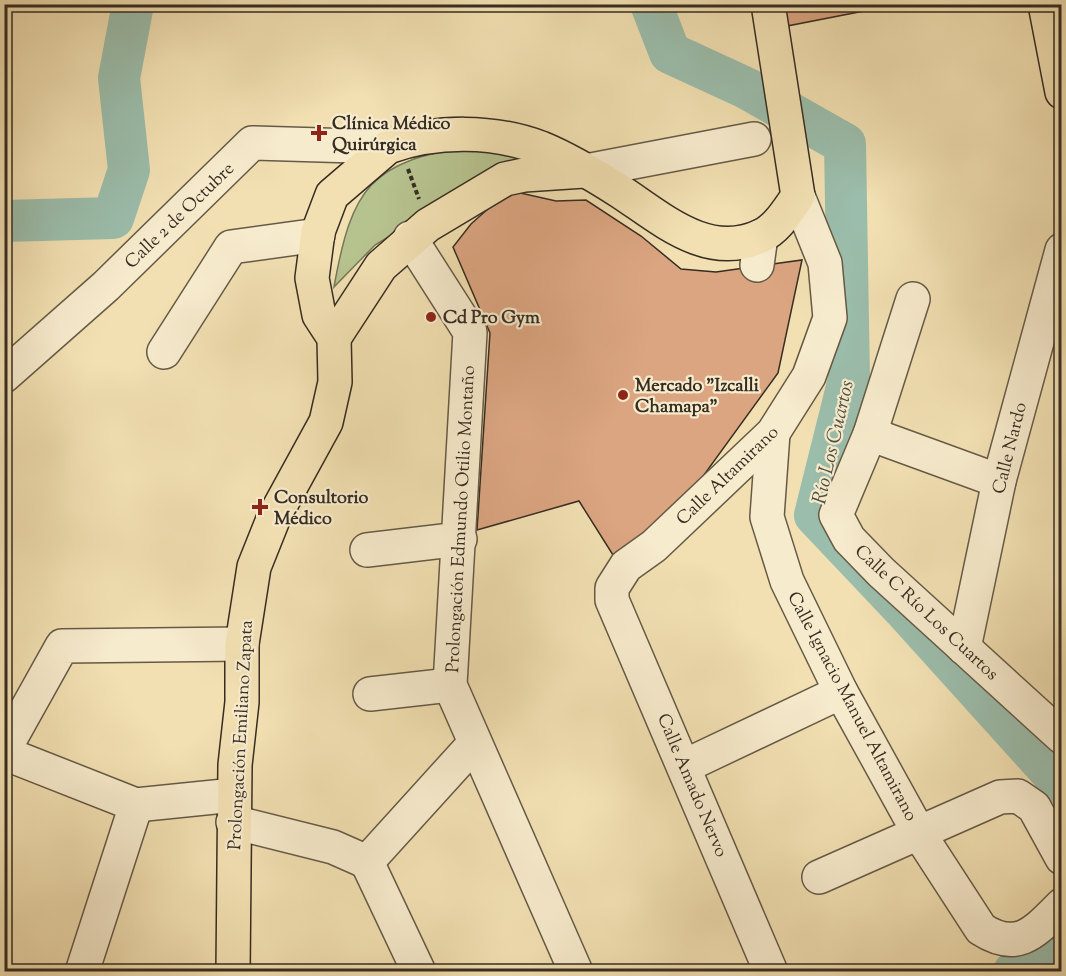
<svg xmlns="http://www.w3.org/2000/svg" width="1066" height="976" font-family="'Sorts Mill Goudy',serif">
<rect width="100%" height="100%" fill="#f2e0b2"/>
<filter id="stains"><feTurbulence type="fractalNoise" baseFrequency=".00333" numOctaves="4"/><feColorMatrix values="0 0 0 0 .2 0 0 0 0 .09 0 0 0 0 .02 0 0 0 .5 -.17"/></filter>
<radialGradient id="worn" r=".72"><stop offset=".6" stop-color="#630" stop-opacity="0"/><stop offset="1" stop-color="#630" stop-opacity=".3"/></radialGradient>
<!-- green -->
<path fill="#b7c38f" stroke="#767858" stroke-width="1.5" d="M471 146 543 163 401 229 375 245 334 287C352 187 370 162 471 146Z"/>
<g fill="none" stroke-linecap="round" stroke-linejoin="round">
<!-- river -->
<g stroke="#9bbdab" stroke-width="42">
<path d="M651 4 670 53 746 88 845 144 849 379 815 515 903 608 1062 784"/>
<path d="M4 221 113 218 129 170 119 78 133 4"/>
<path d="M1014 972 1062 950"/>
</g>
</g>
<!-- building -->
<g fill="#dba581" stroke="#362d22" stroke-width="1.5">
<path d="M784 4H900L787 26Z"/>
<path d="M516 192 556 201 586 200 641 236 681 269 716 272 802 260 778 373 664 530 613 555 579 501 477 530 490 333 453 247 471 224 490 207Z"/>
</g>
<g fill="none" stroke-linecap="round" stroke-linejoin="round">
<defs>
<g id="minor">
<path d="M586 171 754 139"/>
<path d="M410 238 470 332 450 685 576 972"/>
<path d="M757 265 761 236"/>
<path d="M913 299 870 434 836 515 849 539 881 572 1062 737"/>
<path d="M164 352 231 247 318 235"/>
<path d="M4 376 106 286 252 143 388 147"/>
<path d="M773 433 767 517 787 581 841 692 920 835 981 929C1018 953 1035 932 1062 905"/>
<path d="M870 434 999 481"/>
<path d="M367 550 460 539"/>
<path d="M964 648 999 481 1062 250"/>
<path d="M370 694 450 685"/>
<path d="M4 750 62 646 242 644"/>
<path d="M4 753 136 805 234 795"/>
<path d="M685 766 841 692"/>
<path d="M233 822 333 847 367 862"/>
<path d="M367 862 474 744"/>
<path d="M367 862 419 972"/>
<path d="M819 877 1000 797 1018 796 1034 807 1062 858"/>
<path d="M82 972 136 805"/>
<path d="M771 972 612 600V588L626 566 654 546 773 433 809 376 830 318 825 263 798 196"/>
</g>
<g id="major">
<path d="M1045 4 1062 92"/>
<path d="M334 338 381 266 428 225 505 179 524 175 584 171"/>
<path d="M233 972 235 765 242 702V644L254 567 274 517 326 422 335 382 334 338 319 315 312 278 318 232 332 195 388 147C436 130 493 130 541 148 568 159 596 176 621 192 662 219 708 261 761 236 777 229 788 210 798 196L768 4"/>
</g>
</defs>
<!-- minor casing -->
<use href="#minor" stroke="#655a46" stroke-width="36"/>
<!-- major casing -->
<use href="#major" stroke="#362d22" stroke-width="36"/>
<!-- path -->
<path stroke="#362d22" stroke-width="4" stroke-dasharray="4.5 3" stroke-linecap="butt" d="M408 169 419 199"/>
<!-- minor -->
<use href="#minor" stroke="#f7ebcd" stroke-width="33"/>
<!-- major -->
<use href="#major" stroke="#f2e0b2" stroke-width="33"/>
</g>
<!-- markers -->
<g fill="#8f2418" stroke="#f7ebcd" stroke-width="2">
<path d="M316 124h6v6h6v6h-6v6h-6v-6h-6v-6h6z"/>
<circle cx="431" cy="317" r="6"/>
<circle cx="623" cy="395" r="6"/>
<path d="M257 498h6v6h6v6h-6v6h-6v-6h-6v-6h6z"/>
</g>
<g text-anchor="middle" stroke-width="4.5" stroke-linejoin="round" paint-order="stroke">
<!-- poi labels -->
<g font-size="18" font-weight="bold" fill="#362d22" stroke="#f7ebcd" text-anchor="start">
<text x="332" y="129">Clínica Médico<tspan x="332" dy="21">Quirúrgica</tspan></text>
<text x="443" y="323">Cd Pro Gym</text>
<text x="635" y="391">Mercado "Izcalli<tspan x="635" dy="21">Chamapa"</tspan></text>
<text x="274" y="503">Consultorio<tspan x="274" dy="21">Médico</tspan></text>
</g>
<!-- street labels -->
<g font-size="18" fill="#362d22" stroke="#f7ebcd">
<text transform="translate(179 215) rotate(-44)" y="6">Calle 2 de Octubre</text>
<text transform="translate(1009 448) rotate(-76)" y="6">Calle Nardo</text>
<text transform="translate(727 475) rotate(-44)" y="6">Calle Altamirano</text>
<text transform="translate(460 519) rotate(-87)" y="6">Prolongación Edmundo Otilio Montaño</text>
<text transform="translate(927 612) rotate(43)" y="6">Calle C Río Los Cuartos</text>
<text transform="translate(853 706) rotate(62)" y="6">Calle Ignacio Manuel Altamirano</text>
<text transform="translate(240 735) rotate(-87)" y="6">Prolongación Emiliano Zapata</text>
<text transform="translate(693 785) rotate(67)" y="6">Calle Amado Nervo</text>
</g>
<!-- water labels -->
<g font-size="20" font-style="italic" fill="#4f5144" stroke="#f7ebcd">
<text transform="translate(832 442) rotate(-77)" y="7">Río Los Cuartos</text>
</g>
</g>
<!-- margin -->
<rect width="1066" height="976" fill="none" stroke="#f2e0b2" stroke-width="24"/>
<rect x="6" y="6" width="1054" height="964" fill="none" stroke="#362d22" stroke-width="3"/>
<rect x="12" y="12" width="1042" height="952" fill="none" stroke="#362d22" stroke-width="1.5"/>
<rect width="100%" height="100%" filter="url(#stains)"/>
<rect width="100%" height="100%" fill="url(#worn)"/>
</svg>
